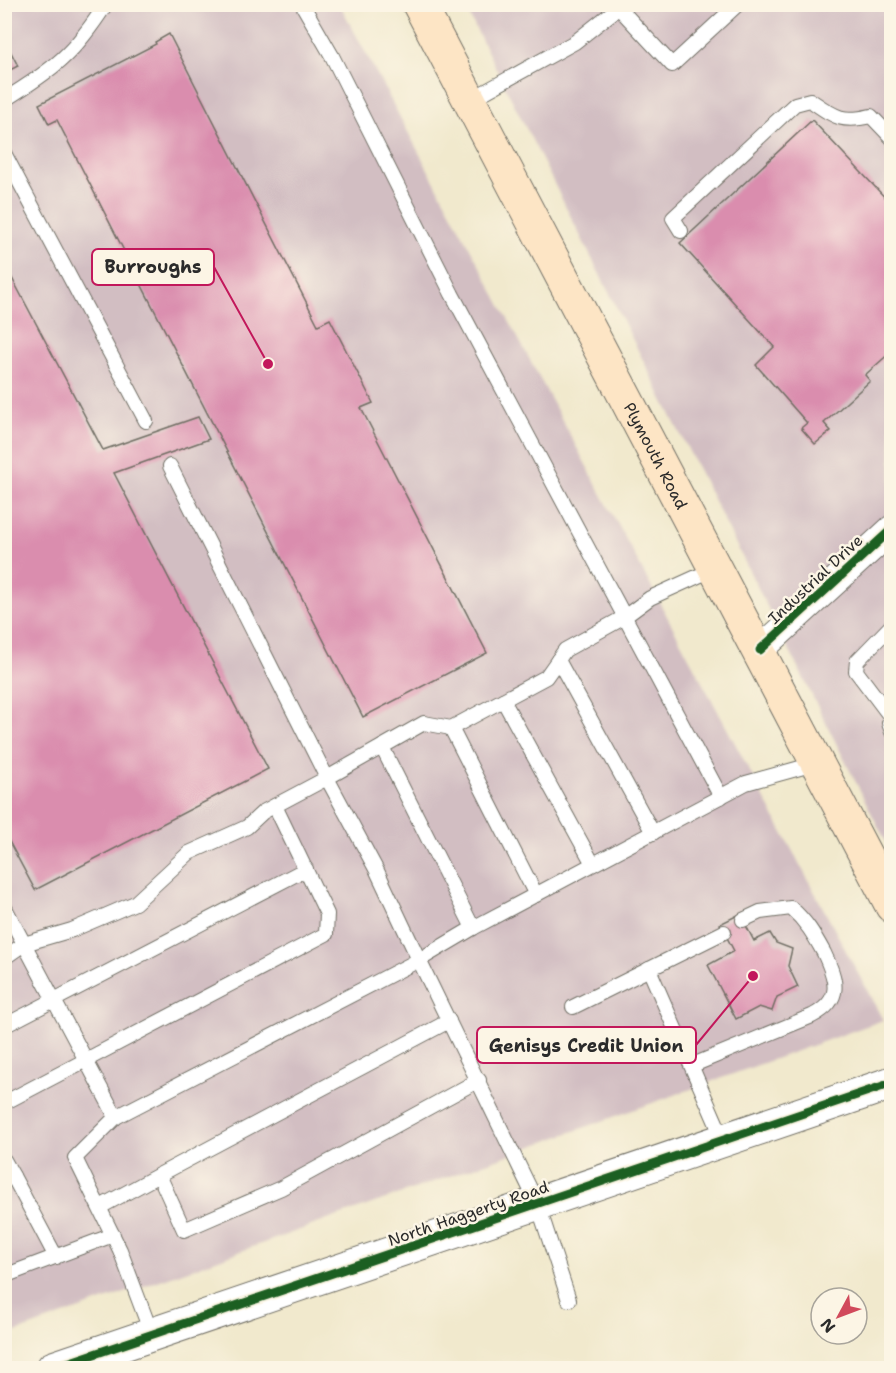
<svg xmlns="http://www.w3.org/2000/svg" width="896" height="1373" font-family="'Shantell Sans',sans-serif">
<rect width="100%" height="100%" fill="#fcf5e5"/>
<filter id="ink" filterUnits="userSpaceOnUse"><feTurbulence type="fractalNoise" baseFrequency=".0167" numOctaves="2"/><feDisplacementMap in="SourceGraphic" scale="12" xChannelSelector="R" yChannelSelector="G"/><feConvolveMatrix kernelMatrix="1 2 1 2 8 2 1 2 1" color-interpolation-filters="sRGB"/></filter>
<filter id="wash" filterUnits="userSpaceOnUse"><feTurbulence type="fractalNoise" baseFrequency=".008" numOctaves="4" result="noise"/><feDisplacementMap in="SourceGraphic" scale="24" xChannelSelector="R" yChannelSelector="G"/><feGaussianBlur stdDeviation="1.35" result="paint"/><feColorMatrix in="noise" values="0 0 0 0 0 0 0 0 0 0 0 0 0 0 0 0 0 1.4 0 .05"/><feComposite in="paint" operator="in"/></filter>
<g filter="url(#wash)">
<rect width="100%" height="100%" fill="#f1e9cd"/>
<!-- industrial -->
<g fill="#d2bec2">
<path d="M5 5H340L883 1020 5 1336Z"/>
<path d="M464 5H891V852Z"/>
</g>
<g id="blocks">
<!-- building -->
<g fill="#da8dae">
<path d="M169 34 318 325 330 319 373 403 361 408 487 653 363 717 57 120 49 124 39 104 156 44 155 42Z"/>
<path d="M4 39 18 66 4 73Z"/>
<path d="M812 120 892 205V351L865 375 870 381 824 423 831 431 815 444 801 428 807 423 756 365 774 347 680 243Z"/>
<path d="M4 263 103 450 198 417 209 439 114 473 268 769 35 890 4 832Z"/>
<path d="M740 914 754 941 770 933 776 943 792 949 788 966 798 987 777 997 772 1011 759 1007 736 1019 708 965 734 951 720 924Z"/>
</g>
</g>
</g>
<g filter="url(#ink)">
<use href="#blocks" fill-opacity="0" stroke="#706e64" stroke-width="1.5"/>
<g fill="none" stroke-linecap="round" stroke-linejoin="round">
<defs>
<g id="service">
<path d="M302 4 332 56 452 294 721 797"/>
<path d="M619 8 672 65 738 4"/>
<path d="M4 100C54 69 74 54 106 4"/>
<path d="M470 100 575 42 623 4"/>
<path d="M4 153 146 421"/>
<path d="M681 231 673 218 795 104 810 100C835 117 841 123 871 116L892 138"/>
<path d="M558 660 653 833"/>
<path d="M503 700 593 864"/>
<path d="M892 715 889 723 892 732"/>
<path d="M890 716 856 671 857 661 892 625"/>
<path d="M451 728 536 895"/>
<path d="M382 747 473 928"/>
<path d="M4 906 116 1117"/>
<path d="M4 958 24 944 72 930 135 903 189 853 247 827 263 812 327 778 170 466"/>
<path d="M649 969 724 1141"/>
<path d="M573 1007 724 932"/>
<path d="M4 1026 306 869"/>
<path d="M693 1065 812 1016C843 1000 837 981 824 953 814 935 807 922 791 908L760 912 743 920"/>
<path d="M4 1103 326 934 327 914 275 806"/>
<path d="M4 1160 13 1176"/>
<path d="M159 1175 449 1021"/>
<path d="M4 1180 13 1176 56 1257"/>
<path d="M100 1207 159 1175 184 1230 281 1188 479 1080"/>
<path d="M4 1276 113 1235"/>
<path d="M569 1300 538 1205 419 960 473 928 746 783 818 763"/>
<path d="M152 1335 120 1250 75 1158 116 1117 419 960 377 871 327 778 424 723 451 728 503 700 546 677 565 650 623 618 650 598 716 568"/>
</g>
<path id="minor" d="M760 650 892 529"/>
<path id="tertiary" d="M53 1368 892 1083"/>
<g id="secondary">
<path id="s1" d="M419 4 892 906"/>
</g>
</defs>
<!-- service casing -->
<use href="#service" stroke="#706e64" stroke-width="16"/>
<!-- minor casing -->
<use href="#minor" stroke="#706e64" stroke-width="29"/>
<!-- tertiary casing -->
<use href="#tertiary" stroke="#706e64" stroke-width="35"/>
<!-- secondary casing -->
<use href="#secondary" stroke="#706e64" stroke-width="35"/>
<!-- service -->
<use href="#service" stroke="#fff" stroke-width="14"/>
<!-- minor -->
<use href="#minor" stroke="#fff" stroke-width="27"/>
<!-- tertiary -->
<use href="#tertiary" stroke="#fff" stroke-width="33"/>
<!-- secondary -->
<use href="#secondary" stroke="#fde5c5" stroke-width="33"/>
<defs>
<g id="cycleway">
<path d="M760 650 892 529"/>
<path d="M53 1368 892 1083"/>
</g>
</defs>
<!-- cycleway casing -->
<use href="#cycleway" stroke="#fcf5e5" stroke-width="13"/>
<!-- cycleway -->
<use href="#cycleway" stroke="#1b5e20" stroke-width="9"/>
</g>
</g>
<g text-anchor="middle" stroke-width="5" stroke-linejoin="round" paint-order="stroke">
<!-- street labels -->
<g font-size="16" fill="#2b2b2b" stroke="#fcf5e5">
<text dy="6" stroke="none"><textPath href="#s1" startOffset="510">Plymouth Road</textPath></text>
<text transform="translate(815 579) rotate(-43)" y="6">Industrial Drive</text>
<text transform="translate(468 1213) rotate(-19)" y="6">North Haggerty Road</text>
</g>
</g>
<!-- callouts -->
<path fill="none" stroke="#c2185b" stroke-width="2" d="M268 364L214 267M753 976L696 1045"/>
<g fill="#c2185b" stroke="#fcf5e5" stroke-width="2">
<circle cx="268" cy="364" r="6"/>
<circle cx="753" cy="976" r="6"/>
</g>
<g fill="#fcf5e5" stroke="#c2185b" stroke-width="2">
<rect x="92" y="249" width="122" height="36" rx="6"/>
<rect x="477" y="1027" width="219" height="36" rx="6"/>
</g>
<g font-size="18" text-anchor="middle" font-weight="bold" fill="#2b2b2b">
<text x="153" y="273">Burroughs</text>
<text x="586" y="1052">Genisys Credit Union</text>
</g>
<!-- margin -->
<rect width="896" height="1373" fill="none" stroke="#fcf5e5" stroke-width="24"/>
<!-- north arrow -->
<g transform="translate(839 1316) rotate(229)"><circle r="28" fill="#fcf5e5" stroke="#a8a49b" stroke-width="1.5"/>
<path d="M0-4.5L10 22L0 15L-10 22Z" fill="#d1495b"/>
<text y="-9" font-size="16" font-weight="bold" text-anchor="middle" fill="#2b2b2b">N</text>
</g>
</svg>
